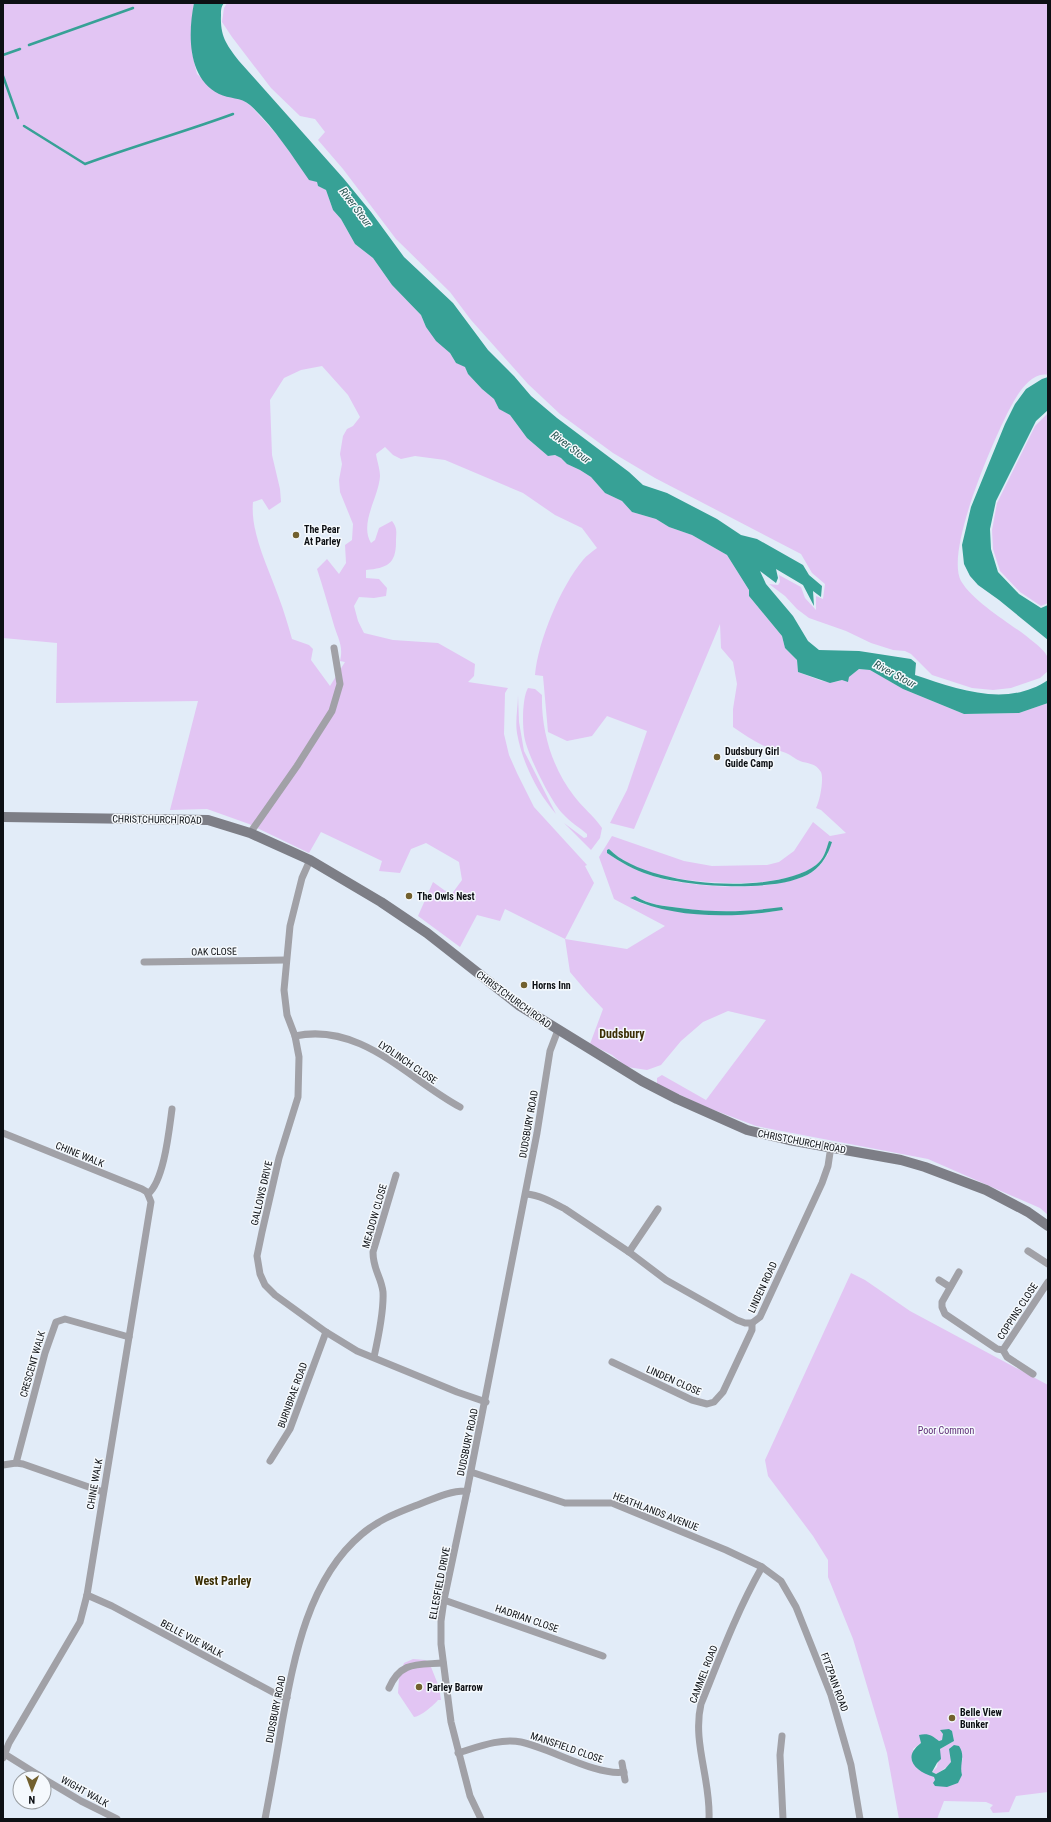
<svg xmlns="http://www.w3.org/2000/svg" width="1051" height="1822" font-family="'Roboto Condensed',sans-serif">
<rect width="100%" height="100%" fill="#e2ecf8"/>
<!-- green -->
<g fill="#e2c5f3" fill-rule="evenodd">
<path d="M3 3H194L192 22V53L197 74 219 94 243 100 251 106 279 137 309 179 317 182 318 186 326 190 333 210 341 219 355 244 373 258 392 285 421 315 426 327 450 353 456 363 465 366 468 374 482 389 494 399 500 409 510 415 527 438 548 456 555 455 561 458 567 464 580 470 591 477 605 493 622 501 632 512 656 519 669 527 692 535 727 555 749 590V596L782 636 785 648 797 660 798 672C825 682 834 690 859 669L870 670 903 689 964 714 1019 713 1048 703V1215L1040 1208 928 1159 756 1126 706 1107 657 1084V1078L662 1075 706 1100 766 1020 728 1011 703 1022 681 1041 661 1065 647 1070 627 1067 612 1055 590 1044 603 1009 586 991 570 972 565 939 505 909 500 921 477 915 460 947 418 916 433 882 451 895 462 880 459 862 426 843 411 849 400 873 379 871 382 861 321 832 309 853 249 824 207 809 170 810 198 701 56 703 57 643 3 638ZM322 366 348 395 360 417 353 426 347 429 343 436 340 454 342 464 339 480 340 492 353 524 352 540 345 545 346 563 339 574 327 559 317 569C323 587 328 605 333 622 337 637 344 645 340 661L345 662 330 686 311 660 313 649 309 645 292 639C288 625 284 611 279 598 269 569 250 533 253 502L262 499 269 510 281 502 280 489 272 455 270 400 284 378 301 370ZM385 447 393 455 401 459 415 456 445 460 523 493 555 515 582 528 597 548C592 552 587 555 583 560 561 586 538 641 535 675L543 676 548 732 567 741 592 736 607 716 647 731 627 790 610 823 634 829 720 624 721 648 733 662 737 684 733 709V727C743 734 752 740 762 745 770 749 779 750 786 753 791 755 795 759 800 761 807 764 815 762 821 772 824 779 820 801 816 808L821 810 846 833 830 836 813 822 794 851 779 862 767 865 712 866 684 861 612 836 599 857 614 899 665 926 627 949 565 939 594 883 585 866 587 865 534 807 517 773 509 755 504 734 505 693 508 688 468 682 474 676 475 664 438 643 393 640 364 633 358 621 354 606 359 597 374 598 386 596 387 588 379 579 366 578V570C387 568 396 564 396 542 396 532 398 529 392 521L379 528 375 540 371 543C359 523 379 497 380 476 380 469 377 461 376 454ZM609 849C621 861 636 868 652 873 687 884 813 896 826 850L828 854C823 861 819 868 812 872 777 894 687 888 650 875 634 870 620 862 607 853ZM635 896C649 905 664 906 680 908 715 913 748 912 783 910 744 916 707 917 668 909 655 907 642 905 630 898Z"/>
<path d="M227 3H1048V375C1029 371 1014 400 1007 414 992 444 945 551 961 581 973 601 1006 621 1025 635 1032 641 1043 648 1047 656 1049 660 1048 667 1048 671L1040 678 1011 688 993 690 972 688 932 675 911 654 905 651 893 650 871 643 846 631 809 618 797 609 785 596 769 584 778 585 780 582 779 575 801 587 805 598 816 610V596L823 599 825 584 812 573 801 554 655 478 613 453 560 414 528 384 471 320 450 292 396 239 343 169 318 140 325 132 315 119 300 116 271 88 232 37 222 22 224 8Z"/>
<path d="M1048 413V603L1041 606 1020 592 1000 571 993 549 992 530 997 503 1035 426Z"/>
<path d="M528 688 535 689 542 695C541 730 552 768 574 796 582 807 594 816 602 828L600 838 591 850 564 823 584 838 587 837V834C579 827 570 822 563 814 551 802 529 757 525 740 522 728 522 698 528 688Z"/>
<path d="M518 695 519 722 524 751 556 814C537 792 522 762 517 733 515 721 518 707 518 695Z"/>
<path d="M851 1273 865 1280 910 1311 1048 1385V1792L1016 1796 1009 1812 993 1813 990 1808 993 1805 986 1802 944 1801 937 1819H899L887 1753 853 1639 828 1577V1560L813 1536 768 1476 765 1460ZM940 1731 954 1741 940 1749 937 1767 932 1772 936 1774C947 1768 951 1762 963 1758L960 1767 962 1775 935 1780 934 1777 921 1771 913 1749 921 1743V1739H935L938 1741 942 1740 944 1734Z"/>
<path d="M413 1659 425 1660 429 1662 439 1687 441 1700H438C434 1705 420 1717 414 1717L398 1693 399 1678 404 1663Z"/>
</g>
<!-- water -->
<g fill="#37a196">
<path d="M194 3H224C221 7 221 10 221 15 220 37 227 45 239 61L344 179 371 212 404 257 453 303 488 350 514 376 531 396 557 418 629 472 643 485 667 493 717 519 741 535 757 539 803 565 809 575 822 586 821 597 813 591 814 606 803 585 776 569 778 578 776 583 760 571 766 584 793 616 808 641 819 650 859 651 911 659 916 663 915 675C957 689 1007 708 1048 680V703L1019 713 964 714 903 689 870 670 859 669 849 677 848 682 842 680 830 683 798 672 797 660 785 648 782 636 749 596V590L727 555 692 535 669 527 656 519 632 512 622 501 605 493 591 477 580 470 567 464 561 458 555 455 548 456 527 438 510 415 499 409 494 399 482 389 468 374 465 367 456 363 450 353 436 341 426 327 421 315 392 285 373 258 355 244 341 219 333 210 326 190 318 186 317 182 309 180C291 154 273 126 250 105 241 97 229 99 219 94 187 78 188 33 194 3Z"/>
<path d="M1048 377V410L1036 421 996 501 990 529 991 549 998 572 1019 594 1041 608 1048 605V640L999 600 978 585 970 576 964 564 962 545 971 507 1005 424 1015 404 1026 389 1042 379Z"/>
<path d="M829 841 832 842C828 854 823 864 812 872 780 894 686 887 650 875 634 870 620 862 607 853V850L609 849C645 887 775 896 816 865 824 859 826 850 829 841Z"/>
<path d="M635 896C649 905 664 906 680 908 718 913 744 912 782 907L783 910C735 918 674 919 630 898Z"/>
<path d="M949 1729 952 1731 954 1741 940 1749 941 1759 937 1763 932 1772 936 1774 945 1769 951 1762 949 1749 954 1745 959 1746C966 1756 959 1764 962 1775L958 1783 947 1787 935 1786 933 1783 935 1780 934 1777C916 1772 901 1758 921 1743L919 1735C929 1733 932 1736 939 1741L942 1740 943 1734 940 1730Z"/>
</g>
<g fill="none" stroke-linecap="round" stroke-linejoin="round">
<!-- stream -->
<g stroke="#37a196" stroke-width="2.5">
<path d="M29 45 133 8"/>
<path d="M3 55 20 49"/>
<path d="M3 76 18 118"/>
<path d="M24 126 85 164C134 146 184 132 233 114"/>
</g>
<!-- street -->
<g stroke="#a1a1a7" stroke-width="7">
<path d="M250 833 297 766 332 711 340 684 334 648"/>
<path d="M310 860 302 878 290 926 284 990 287 1015 295 1036 299 1057 298 1097 279 1158 262 1232 257 1256 260 1274 265 1285 275 1295 326 1332 357 1351 457 1392 486 1402"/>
<path d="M144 962 286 960"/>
<path d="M295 1036C361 1022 408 1079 460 1107"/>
<path d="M3 1133 142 1189 147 1192 151 1202 87 1595 80 1622 9 1743 3 1758"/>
<path d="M148 1194C164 1181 169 1131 172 1109"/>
<path d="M526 1194C540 1195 552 1202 565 1209L629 1252 666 1280 737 1320 745 1323H752L760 1317 822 1183 828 1166 831 1146"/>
<path d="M1028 1251 1048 1264"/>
<path d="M629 1252 658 1209"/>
<path d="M959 1272 942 1302V1307L945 1314 997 1349 1003 1350 1007 1357 1033 1374"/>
<path d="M939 1280 950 1287"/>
<path d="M1003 1350 1048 1282"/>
<path d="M374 1357C378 1339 384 1310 383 1292 381 1276 373 1270 373 1252L396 1175"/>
<path d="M612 1362 692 1400 707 1404 714 1402 723 1392 752 1330V1323"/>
<path d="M270 1461 290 1429 326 1332"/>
<path d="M16 1463 23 1464 103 1492"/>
<path d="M3 1465 16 1463 45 1353 56 1322 65 1319 129 1337"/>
<path d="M471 1472 565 1503H612L726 1550 762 1567 781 1581 796 1607 831 1695 851 1765 860 1819"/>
<path d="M467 1491 444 1600 441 1621V1644L451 1722 470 1796 481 1819"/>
<path d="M87 1595 112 1606 278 1695 287 1698"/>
<path d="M444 1600 603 1656"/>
<path d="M389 1688C401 1661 417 1665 443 1663"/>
<path d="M782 1736 780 1755 783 1819"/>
<path d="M3 1753 43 1778"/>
<path d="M458 1753C478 1747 500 1738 521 1742 550 1748 596 1776 624 1772"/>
<path d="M622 1763 625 1780"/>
<path d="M44 1779 81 1801 117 1819"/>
<path d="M265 1819C271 1787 277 1755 282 1723 294 1658 308 1579 362 1534 377 1521 394 1514 412 1507 429 1501 449 1490 467 1491L537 1133 550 1051 558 1030"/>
<path d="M709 1819C711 1780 692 1742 701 1704 720 1657 737 1611 762 1567"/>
</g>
<!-- secondary -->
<path stroke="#7d7e86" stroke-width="10" d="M3 817 208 820 250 833 310 860 381 902 427 933 520 1006 642 1081 677 1099 747 1130 789 1140 901 1160 925 1167 986 1190 1028 1212 1048 1226"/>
</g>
<!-- markers -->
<g fill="#72602e" stroke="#f5f9fd" stroke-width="1.5">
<circle cx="296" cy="535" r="4"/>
<circle cx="717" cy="757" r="4"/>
<circle cx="409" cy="896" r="4"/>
<circle cx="524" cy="985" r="4"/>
<circle cx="419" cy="1687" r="4"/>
<circle cx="952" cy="1718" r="4"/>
</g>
<g text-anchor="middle" stroke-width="3" stroke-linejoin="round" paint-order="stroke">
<!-- poi labels -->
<g font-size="10" font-weight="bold" fill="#0d1014" stroke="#f5f9fd" text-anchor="start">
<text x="304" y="533">The Pear<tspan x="304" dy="12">At Parley</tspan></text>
<text x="725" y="755">Dudsbury Girl<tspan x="725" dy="12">Guide Camp</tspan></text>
<text x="417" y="900">The Owls Nest</text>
<text x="532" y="989">Horns Inn</text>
<text x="427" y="1691">Parley Barrow</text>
<text x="960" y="1716">Belle View<tspan x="960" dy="12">Bunker</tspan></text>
</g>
<!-- street labels -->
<g font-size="10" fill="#0d1014" stroke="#f5f9fd">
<text transform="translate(157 819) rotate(1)" y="4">CHRISTCHURCH ROAD</text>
<text transform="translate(214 951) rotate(-1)" y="4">OAK CLOSE</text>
<text transform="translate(514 999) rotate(36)" y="4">CHRISTCHURCH ROAD</text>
<text transform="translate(408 1062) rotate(34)" y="4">LYDLINCH CLOSE</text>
<text transform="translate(528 1124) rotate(-80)" y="4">DUDSBURY ROAD</text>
<text transform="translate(802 1141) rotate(11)" y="4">CHRISTCHURCH ROAD</text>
<text transform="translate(80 1154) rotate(22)" y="4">CHINE WALK</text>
<text transform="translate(261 1193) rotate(-77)" y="4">GALLOWS DRIVE</text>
<text transform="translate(374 1216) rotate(-74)" y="4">MEADOW CLOSE</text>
<text transform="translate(762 1287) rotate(-65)" y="4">LINDEN ROAD</text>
<text transform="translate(1017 1311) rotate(-57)" y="4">COPPINS CLOSE</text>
<text transform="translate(32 1364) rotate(-74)" y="4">CRESCENT WALK</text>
<text transform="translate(674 1380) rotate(24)" y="4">LINDEN CLOSE</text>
<text transform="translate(292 1395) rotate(-70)" y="4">BURNBRAE ROAD</text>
<text transform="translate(467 1442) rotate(-78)" y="4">DUDSBURY ROAD</text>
<text transform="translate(94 1484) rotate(-80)" y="4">CHINE WALK</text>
<text transform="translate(656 1511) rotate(21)" y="4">HEATHLANDS AVENUE</text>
<text transform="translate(439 1583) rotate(-79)" y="4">ELLESFIELD DRIVE</text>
<text transform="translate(527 1618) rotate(19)" y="4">HADRIAN CLOSE</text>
<text transform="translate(192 1638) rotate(28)" y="4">BELLE VUE WALK</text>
<text transform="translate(703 1674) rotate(-69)" y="4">CAMMEL ROAD</text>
<text transform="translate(835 1682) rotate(70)" y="4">FITZPAIN ROAD</text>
<text transform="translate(275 1709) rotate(-79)" y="4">DUDSBURY ROAD</text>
<text transform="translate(567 1747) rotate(19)" y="4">MANSFIELD CLOSE</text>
<text transform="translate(85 1791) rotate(29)" y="4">WIGHT WALK</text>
</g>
<!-- park labels -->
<g font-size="10" fill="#602f78" stroke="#f5f9fd">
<text x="946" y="1434">Poor Common</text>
</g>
<!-- water labels -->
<g font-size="11" font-style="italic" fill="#295550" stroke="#f5f9fd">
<text transform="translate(356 207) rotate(53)" y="4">River Stour</text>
<text transform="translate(571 447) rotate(37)" y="4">River Stour</text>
<text transform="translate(895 674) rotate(28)" y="4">River Stour</text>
</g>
<!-- quarter labels -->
<g font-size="12" font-weight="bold" fill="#3b2e03" stroke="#f5f9fd">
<text x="622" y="1038">Dudsbury</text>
<text x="223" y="1585">West Parley</text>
</g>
</g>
<!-- border -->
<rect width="1051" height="1822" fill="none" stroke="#0d1014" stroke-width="8"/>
<!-- north arrow -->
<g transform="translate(32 1790) rotate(181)"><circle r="19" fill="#f5f9fd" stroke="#989ca0"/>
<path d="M0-3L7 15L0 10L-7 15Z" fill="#72602e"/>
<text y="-6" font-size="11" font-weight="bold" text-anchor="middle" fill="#0d1014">N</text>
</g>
</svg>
